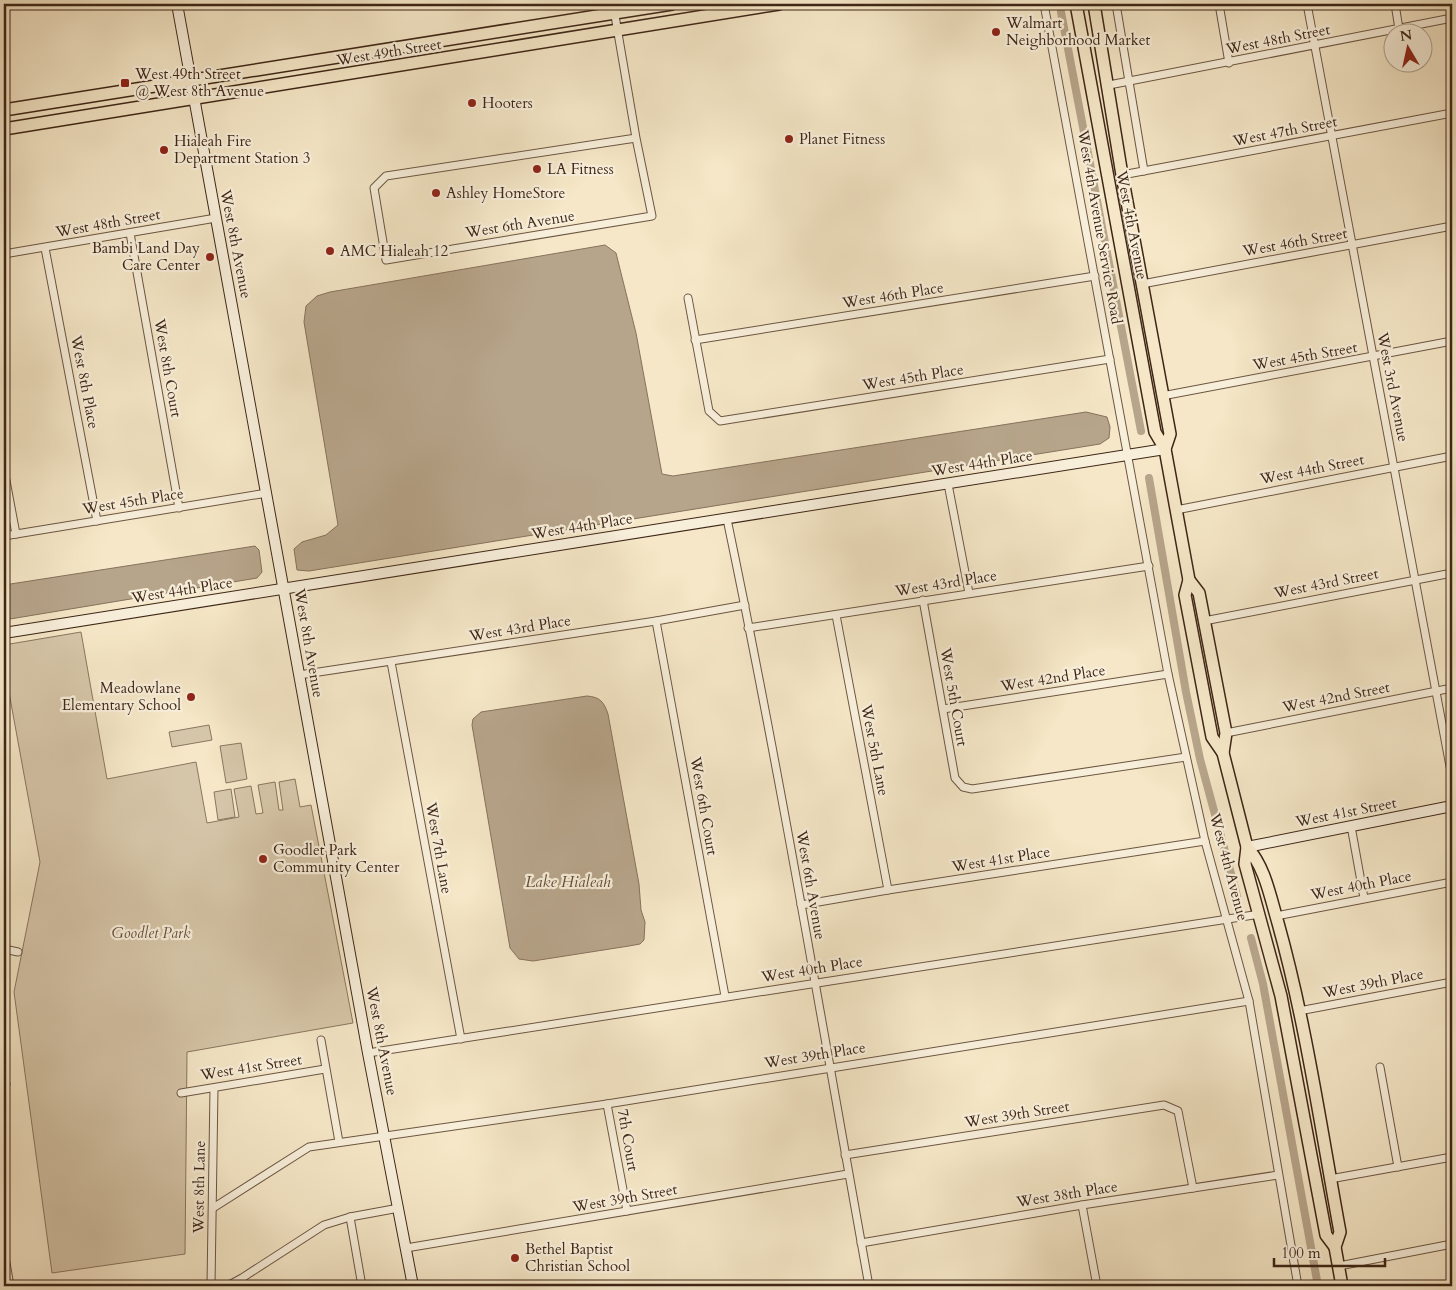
<svg xmlns="http://www.w3.org/2000/svg" width="1456" height="1290" font-family="Cardo,serif">
<rect width="100%" height="100%" fill="#f5e7c7"/>
<filter id="stains"><feTurbulence type="fractalNoise" baseFrequency=".004" numOctaves="4"/><feColorMatrix values="0 0 0 0 .2 0 0 0 0 .09 0 0 0 0 .02 0 0 0 .5 -.17"/></filter>
<radialGradient id="worn" r=".72"><stop offset=".6" stop-color="#630" stop-opacity="0"/><stop offset="1" stop-color="#630" stop-opacity=".3"/></radialGradient>
<!-- green -->
<g fill="#d6c6a9" stroke="#8a7660">
<path d="M81 632 107 779 196 762 207 823 239 817 234 789 251 786 256 814 263 813 258 785 275 782 279 810H283L279 782 295 779 300 807 311 805 353 1023 187 1052 185 1254 52 1273 14 992 40 862 4 665V645Z"/>
<path d="M209 725 212 740 172 747 169 732Z"/>
<path d="M241 743 247 779 226 783 220 746Z"/>
<path d="M231 789 235 817 218 820 214 792Z"/>
</g>
<!-- water -->
<g fill="#b7a58b" stroke="#87725d">
<path d="M605 245 616 253 636 333 662 474 673 476 1086 412 1107 417 1110 427 1109 438 1100 444 309 571 297 570 294 549 302 542 326 535 338 525 304 322 306 306 317 296 330 292Z"/>
<path d="M255 546 259 550 262 572 257 578 4 620V585Z"/>
<path d="M587 696C600 697 604 702 608 714L639 884 641 910 645 922 644 940 640 944 629 946 533 961 519 959 510 948 472 725 473 719 481 712Z"/>
</g>
<g fill="none" stroke-linecap="round" stroke-linejoin="round">
<!-- canal -->
<g stroke="#b7a58b" stroke-width="8">
<path d="M1061 12 1141 431"/>
<path d="M1149 478 1186 692 1200 759 1237 896"/>
<path d="M1251 938 1263 984 1318 1286"/>
</g>
<defs>
<g id="street">
<path d="M613 4 636 138 386 176 374 188 386 260 652 216 636 138"/>
<path d="M1044 4 1168 674 1205 841 1249 1001 1298 1286"/>
<path d="M1116 4 1144 171"/>
<path d="M1219 4 1229 63"/>
<path d="M1307 4 1452 777"/>
<path d="M1395 4 1399 29"/>
<path d="M1109 85 1452 18"/>
<path d="M1122 175 1452 113"/>
<path d="M130 233 179 508"/>
<path d="M45 248 97 521"/>
<path d="M4 254 216 218"/>
<path d="M1142 284 1452 226"/>
<path d="M688 298 709 411 720 421 1110 359"/>
<path d="M695 340 1095 276"/>
<path d="M1162 396 1452 341"/>
<path d="M4 470 16 534"/>
<path d="M948 484 969 593"/>
<path d="M1176 510 1452 456"/>
<path d="M727 519C780 773 823 1030 869 1286"/>
<path d="M4 536 267 493"/>
<path d="M923 600 955 778 963 787 972 789 1186 757"/>
<path d="M836 615 888 890"/>
<path d="M656 621 725 996"/>
<path d="M1204 621 1452 573"/>
<path d="M748 628 1149 566"/>
<path d="M391 662 461 1039"/>
<path d="M299 675 656 621 745 605"/>
<path d="M943 709 1168 674"/>
<path d="M1226 733 1452 688"/>
<path d="M1351 826 1364 898"/>
<path d="M801 905 888 890 1205 841"/>
<path d="M1276 916 1452 882"/>
<path d="M4 949 18 952"/>
<path d="M1299 1011 1452 982"/>
<path d="M321 1040 339 1142"/>
<path d="M368 1053 1260 914"/>
<path d="M1380 1067 1398 1167"/>
<path d="M4 1085 6 1084"/>
<path d="M181 1093 325 1069"/>
<path d="M607 1104 627 1211"/>
<path d="M845 1155 1164 1105 1178 1111 1193 1188"/>
<path d="M1330 1179 1452 1157"/>
<path d="M1082 1205 1097 1286"/>
<path d="M213 1208 309 1147 607 1104 1249 1001"/>
<path d="M350 1217 362 1286"/>
<path d="M861 1243 1082 1205 1278 1175"/>
<path d="M406 1248 848 1174"/>
<path d="M4 1251 10 1286"/>
<path d="M1339 1266 1452 1244"/>
<path d="M211 1286 214 1088"/>
<path d="M218 1286 231 1284 242 1278 324 1225 350 1217 399 1208"/>
</g>
<g id="secondary">
<path d="M177 4 368 1053 413 1286"/>
<path d="M4 633 1165 449"/>
<path d="M1247 847 1452 806"/>
</g>
<g id="primary">
<path d="M1076 4 1155 432 1165 449"/>
<path d="M1094 4 1122 175 1170 434 1165 449 1189 580 1199 593 1226 733 1223 753"/>
<path d="M4 110 672 4"/>
<path d="M4 129 779 4"/>
<path d="M1189 580 1185 595 1212 737 1223 753 1247 847 1245 864 1281 996 1326 1235 1335 1247"/>
<path d="M1247 847C1265 867 1270 896 1278 923 1306 1023 1321 1129 1340 1232L1335 1247 1342 1286"/>
</g>
</defs>
<!-- street casing -->
<use href="#street" stroke="#6c5643" stroke-width="9"/>
<!-- secondary casing -->
<use href="#secondary" stroke="#3e2617" stroke-width="12"/>
<!-- primary casing -->
<use href="#primary" stroke="#3e2617" stroke-width="14"/>
<!-- street -->
<use href="#street" stroke="#f8efdb" stroke-width="7"/>
<!-- secondary -->
<use href="#secondary" stroke="#f8efdb" stroke-width="10"/>
<!-- primary -->
<use href="#primary" stroke="#f5e7c7" stroke-width="11"/>
</g>
<!-- markers -->
<g fill="#8f2418" stroke="#f8efdb" stroke-width="2">
<circle cx="996" cy="32" r="5"/>
<rect x="120" y="78" width="10" height="10" rx="2.5"/>
<circle cx="472" cy="103" r="5"/>
<circle cx="789" cy="139" r="5"/>
<circle cx="164" cy="150" r="5"/>
<circle cx="537" cy="169" r="5"/>
<circle cx="436" cy="193" r="5"/>
<circle cx="330" cy="251" r="5"/>
<circle cx="210" cy="257" r="5"/>
<circle cx="191" cy="697" r="5"/>
<circle cx="263" cy="859" r="5"/>
<circle cx="515" cy="1258" r="5"/>
</g>
<g text-anchor="middle" stroke-width="4.5" stroke-linejoin="round" paint-order="stroke">
<!-- poi labels -->
<g font-size="15" fill="#3e2617" stroke="#f8efdb" text-anchor="start">
<text x="1006" y="28">Walmart<tspan x="1006" dy="17">Neighborhood Market</tspan></text>
<text x="135" y="79">West 49th Street<tspan x="135" dy="17">@ West 8th Avenue</tspan></text>
<text x="482" y="108">Hooters</text>
<text x="799" y="144">Planet Fitness</text>
<text x="174" y="146">Hialeah Fire<tspan x="174" dy="17">Department Station 3</tspan></text>
<text x="547" y="174">LA Fitness</text>
<text x="446" y="198">Ashley HomeStore</text>
<text x="200" y="253" text-anchor="end">Bambi Land Day<tspan x="200" dy="17">Care Center</tspan></text>
<text x="340" y="256">AMC Hialeah 12</text>
<text x="181" y="693" text-anchor="end">Meadowlane<tspan x="181" dy="17">Elementary School</tspan></text>
<text x="273" y="855">Goodlet Park<tspan x="273" dy="17">Community Center</tspan></text>
<text x="525" y="1254">Bethel Baptist<tspan x="525" dy="17">Christian School</tspan></text>
</g>
<!-- street labels -->
<g font-size="15" fill="#3e2617" stroke="#f8efdb">
<text transform="translate(1278 39) rotate(-11)" y="5">West 48th Street</text>
<text transform="translate(389 52) rotate(-9)" y="5">West 49th Street</text>
<text transform="translate(1285 131) rotate(-11)" y="5">West 47th Street</text>
<text transform="translate(108 223) rotate(-10)" y="5">West 48th Street</text>
<text transform="translate(520 224) rotate(-9)" y="5">West 6th Avenue</text>
<text transform="translate(1132 225) rotate(79)" y="5">West 4th Avenue</text>
<text transform="translate(1100 227) rotate(80)" y="5">West 4th Avenue Service Road</text>
<text transform="translate(1295 242) rotate(-10)" y="5">West 46th Street</text>
<text transform="translate(236 244) rotate(79)" y="5">West 8th Avenue</text>
<text transform="translate(893 295) rotate(-9)" y="5">West 46th Place</text>
<text transform="translate(1305 356) rotate(-10)" y="5">West 45th Street</text>
<text transform="translate(168 368) rotate(80)" y="5">West 8th Court</text>
<text transform="translate(913 377) rotate(-9)" y="5">West 45th Place</text>
<text transform="translate(85 382) rotate(79)" y="5">West 8th Place</text>
<text transform="translate(1393 387) rotate(79)" y="5">West 3rd Avenue</text>
<text transform="translate(982 463) rotate(-9)" y="5">West 44th Place</text>
<text transform="translate(1312 469) rotate(-11)" y="5">West 44th Street</text>
<text transform="translate(133 501) rotate(-9)" y="5">West 45th Place</text>
<text transform="translate(582 526) rotate(-9)" y="5">West 44th Place</text>
<text transform="translate(946 583) rotate(-9)" y="5">West 43rd Place</text>
<text transform="translate(1326 583) rotate(-11)" y="5">West 43rd Street</text>
<text transform="translate(182 590) rotate(-9)" y="5">West 44th Place</text>
<text transform="translate(520 628) rotate(-9)" y="5">West 43rd Place</text>
<text transform="translate(309 643) rotate(80)" y="5">West 8th Avenue</text>
<text transform="translate(1053 678) rotate(-9)" y="5">West 42nd Place</text>
<text transform="translate(954 697) rotate(80)" y="5">West 5th Court</text>
<text transform="translate(1336 697) rotate(-11)" y="5">West 42nd Street</text>
<text transform="translate(875 750) rotate(79)" y="5">West 5th Lane</text>
<text transform="translate(704 806) rotate(80)" y="5">West 6th Court</text>
<text transform="translate(1346 812) rotate(-11)" y="5">West 41st Street</text>
<text transform="translate(439 848) rotate(80)" y="5">West 7th Lane</text>
<text transform="translate(1001 859) rotate(-9)" y="5">West 41st Place</text>
<text transform="translate(1229 867) rotate(75)" y="5">West 4th Avenue</text>
<text transform="translate(811 885) rotate(80)" y="5">West 6th Avenue</text>
<text transform="translate(1361 885) rotate(-11)" y="5">West 40th Place</text>
<text transform="translate(812 969) rotate(-9)" y="5">West 40th Place</text>
<text transform="translate(1373 983) rotate(-11)" y="5">West 39th Place</text>
<text transform="translate(382 1041) rotate(79)" y="5">West 8th Avenue</text>
<text transform="translate(815 1055) rotate(-9)" y="5">West 39th Place</text>
<text transform="translate(251 1067) rotate(-9)" y="5">West 41st Street</text>
<text transform="translate(1017 1114) rotate(-9)" y="5">West 39th Street</text>
<text transform="translate(628 1140) rotate(80)" y="5">7th Court</text>
<text transform="translate(199 1187) rotate(-89)" y="5">West 8th Lane</text>
<text transform="translate(1067 1194) rotate(-9)" y="5">West 38th Place</text>
<text transform="translate(625 1198) rotate(-10)" y="5">West 39th Street</text>
</g>
<!-- park labels -->
<g font-size="15" font-style="italic" fill="#644e3c" stroke="#f8efdb">
<text x="151" y="938">Goodlet Park</text>
</g>
<!-- water labels -->
<g font-size="16" font-style="italic" fill="#624c3a" stroke="#f8efdb">
<text x="568" y="887">Lake Hialeah</text>
</g>
</g>
<!-- margin -->
<rect width="1456" height="1290" fill="none" stroke="#f5e7c7" stroke-width="20"/>
<rect x="5" y="5" width="1446" height="1280" fill="none" stroke="#3e2617" stroke-width="2.5"/>
<rect x="10" y="10" width="1436" height="1270" fill="none" stroke="#3e2617"/>
<!-- north arrow -->
<g transform="translate(1408 48) rotate(351)"><circle r="24" fill="#f8efdb" stroke="#ae9f8d"/>
<path d="M0-4L9 19L0 12L-9 19Z" fill="#8f2418"/>
<text y="-8" font-size="14" font-weight="bold" text-anchor="middle" fill="#3e2617">N</text>
</g>
<!-- scale -->
<path d="M1274 1258v8h111v-8" fill="none" stroke="#3e2617" stroke-width="2.5"/>
<text x="1281" y="1258" font-size="15" fill="#3e2617" stroke="#f8efdb" stroke-width="4" paint-order="stroke">100 m</text>
<rect width="100%" height="100%" filter="url(#stains)"/>
<rect width="100%" height="100%" fill="url(#worn)"/>
</svg>
